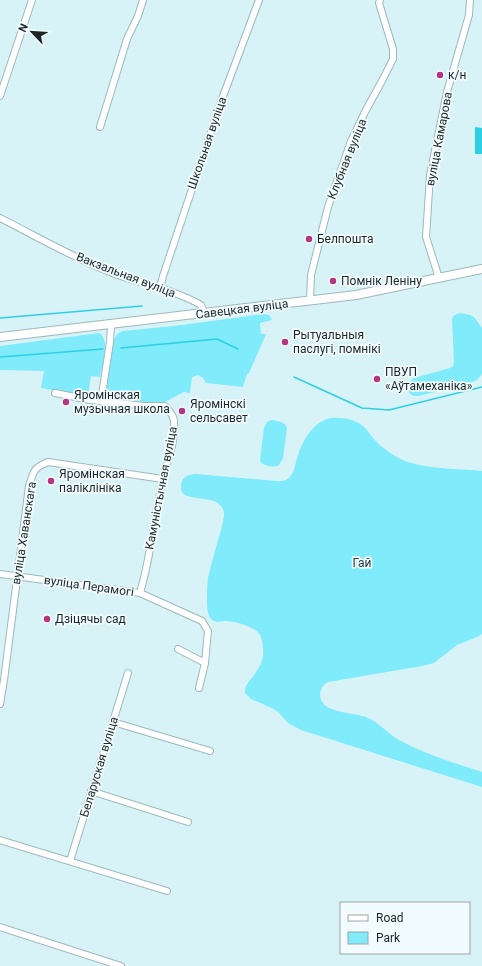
<svg xmlns="http://www.w3.org/2000/svg" width="482" height="966" font-family="Roboto,sans-serif">
<rect width="100%" height="100%" fill="#d8f3f7"/>
<!-- green -->
<g fill="#7febfb">
<path d="M460 313 470 315 474 317 482 328V373C480 378 477 380 473 382L419 396C405 397 405 384 414 378L450 368 453 366 454 363 452 319C454 315 456 314 460 313Z"/>
<path d="M263 314 269 315 272 320 260 323 261 334H266L249 373 247 374 243 387 206 383 203 378 198 375 192 377 190 393 184 392 165 402 154 403 121 400 107 389C107 378 110 345 116 336 118 333 120 332 123 331L174 326Z"/>
<path d="M99 333C111 339 102 367 100 377L91 376 88 396 41 388 44 371 0 370V346Z"/>
<path d="M330 418C342 417 357 419 365 428 369 432 371 436 375 440 383 449 394 456 405 461 430 470 456 468 482 471V634L477 637 457 645 434 663 422 666 328 682C321 686 317 695 323 703 330 713 355 713 366 717 379 722 387 733 399 740 425 754 454 763 482 772V787L301 730 288 723 278 712 272 708 251 699 245 693C244 684 252 679 256 672 261 665 264 658 263 649 263 644 262 639 260 635 254 626 237 622 227 621 222 621 216 623 212 620 207 616 207 605 207 600 207 593 207 585 208 578 211 565 215 551 219 537 221 530 223 523 224 516 224 513 224 510 222 508 215 492 179 505 181 486 181 483 182 480 184 478 187 475 192 474 196 474L277 481C280 481 283 481 286 480 294 476 295 465 297 458 303 440 312 423 330 418Z"/>
<path d="M271 420C277 421 285 421 287 428L283 458 279 465C273 468 266 466 261 463L260 459 264 428 267 422Z"/>
</g>
<!-- water -->
<path fill="#2cd0e4" d="M475 127 482 128V154H475Z"/>
<g fill="none" stroke-linecap="round" stroke-linejoin="round">
<!-- stream -->
<g stroke="#2cd0e4" stroke-width="1.5">
<path d="M0 318 142 306"/>
<path d="M121 348 217 339 238 349"/>
<path d="M0 357 103 349"/>
<path d="M294 377 362 408 389 410 482 387"/>
</g>
<defs>
<g id="minor">
<path d="M0 96 32 0"/>
<path d="M100 127 127 39 138 16 143 0"/>
<path d="M0 218C38 237 75 259 115 274 144 284 174 290 201 305L205 314"/>
<path d="M439 278 426 237 430 175 447 92 469 15 470 0"/>
<path d="M160 288 163 276 222 99 259 0"/>
<path d="M310 301 311 275 328 207 351 141 366 110 383 79 393 59V49L379 3 380 0"/>
<path d="M111 325 110 342 101 401 144 406H165C169 411 174 415 174 422 176 441 167 461 163 479 154 517 151 556 140 593"/>
<path d="M55 393 90 400 101 401"/>
<path d="M0 574 140 593 202 621 208 631 205 663 178 649"/>
<path d="M199 688 205 663"/>
<path d="M0 704 4 680 29 486C34 471 33 468 48 462L163 479"/>
<path d="M113 722 210 751"/>
<path d="M91 791 188 822"/>
<path d="M0 840 167 891"/>
<path d="M70 861 128 673"/>
<path d="M0 927 121 966"/>
</g>
<path id="major" d="M0 337 331 298 356 295 482 269"/>
</defs>
<!-- minor casing -->
<use href="#minor" stroke="#9eb8bc" stroke-width="8"/>
<!-- major casing -->
<use href="#major" stroke="#9eb8bc" stroke-width="10"/>
<!-- minor -->
<use href="#minor" stroke="#fff" stroke-width="6"/>
<!-- major -->
<use href="#major" stroke="#fff" stroke-width="8"/>
</g>
<!-- markers -->
<g fill="#b63581" stroke="#f2fcfe" stroke-width="1.5">
<circle cx="440" cy="75" r="4"/>
<circle cx="309" cy="239" r="4"/>
<circle cx="333" cy="281" r="4"/>
<circle cx="285" cy="342" r="4"/>
<circle cx="377" cy="379" r="4"/>
<circle cx="66" cy="402" r="4"/>
<circle cx="182" cy="411" r="4"/>
<circle cx="51" cy="481" r="4"/>
<circle cx="47" cy="619" r="4"/>
</g>
<g text-anchor="middle" stroke-width="3.5" stroke-linejoin="round" paint-order="stroke">
<!-- poi labels -->
<g font-size="12" fill="#1b2627" stroke="#f2fcfe" text-anchor="start">
<text x="448" y="79">к/н</text>
<text x="317" y="243">Белпошта</text>
<text x="341" y="285">Помнік Леніну</text>
<text x="293" y="339">Рытуальныя<tspan x="293" dy="14">паслугі, помнікі</tspan></text>
<text x="385" y="376">ПВУП<tspan x="385" dy="14">«Аўтамеханіка»</tspan></text>
<text x="74" y="399">Яромінская<tspan x="74" dy="14">музычная школа</tspan></text>
<text x="190" y="408">Яромінскі<tspan x="190" dy="14">сельсавет</tspan></text>
<text x="59" y="478">Яромінская<tspan x="59" dy="14">паліклініка</tspan></text>
<text x="55" y="623">Дзіцячы сад</text>
</g>
<!-- street labels -->
<g font-size="12" fill="#1b2627" stroke="#f2fcfe">
<text transform="translate(439 139) rotate(-79)" y="4">вуліца Камарова</text>
<text transform="translate(207 143) rotate(-71)" y="4">Школьная вуліца</text>
<text transform="translate(347 159) rotate(-68)" y="4">Клубная вуліца</text>
<text transform="translate(126 275) rotate(21)" y="4">Вакзальная вуліца</text>
<text transform="translate(242 309) rotate(-7)" y="4">Савецкая вуліца</text>
<text transform="translate(161 488) rotate(-79)" y="4">Камуністычная вуліца</text>
<text transform="translate(24 533) rotate(-81)" y="4">вуліца Хаванскага</text>
<text transform="translate(89 586) rotate(8)" y="4">вуліца Перамогі</text>
<text transform="translate(99 767) rotate(-73)" y="4">Беларуская вуліца</text>
</g>
<!-- park labels -->
<g font-size="12" fill="#1f383c" stroke="#f2fcfe">
<text x="362" y="567">Гай</text>
</g>
</g>
<!-- legend -->
<rect x="340" y="902" width="130" height="52" fill="#f2fcfe" stroke="#9ca6a8"/>
<rect x="348" y="915" width="20" height="6" fill="#ffffff" stroke="#9ca6a8"/>
<text x="376" y="922" font-size="12" fill="#1b2627">Road</text>
<rect x="348" y="932" width="20" height="12" fill="#7febfb" stroke="#9ca6a8"/>
<text x="376" y="942" font-size="12" fill="#1b2627">Park</text>
<!-- north arrow -->
<g transform="translate(32 32) rotate(295)" stroke="#f2fcfe" stroke-width="3" paint-order="stroke">
<path d="M0-3L7 15L0 10L-7 15Z" fill="#1b2627"/>
<text y="-6" font-size="11" font-weight="bold" text-anchor="middle" fill="#1b2627">N</text>
</g>
</svg>
